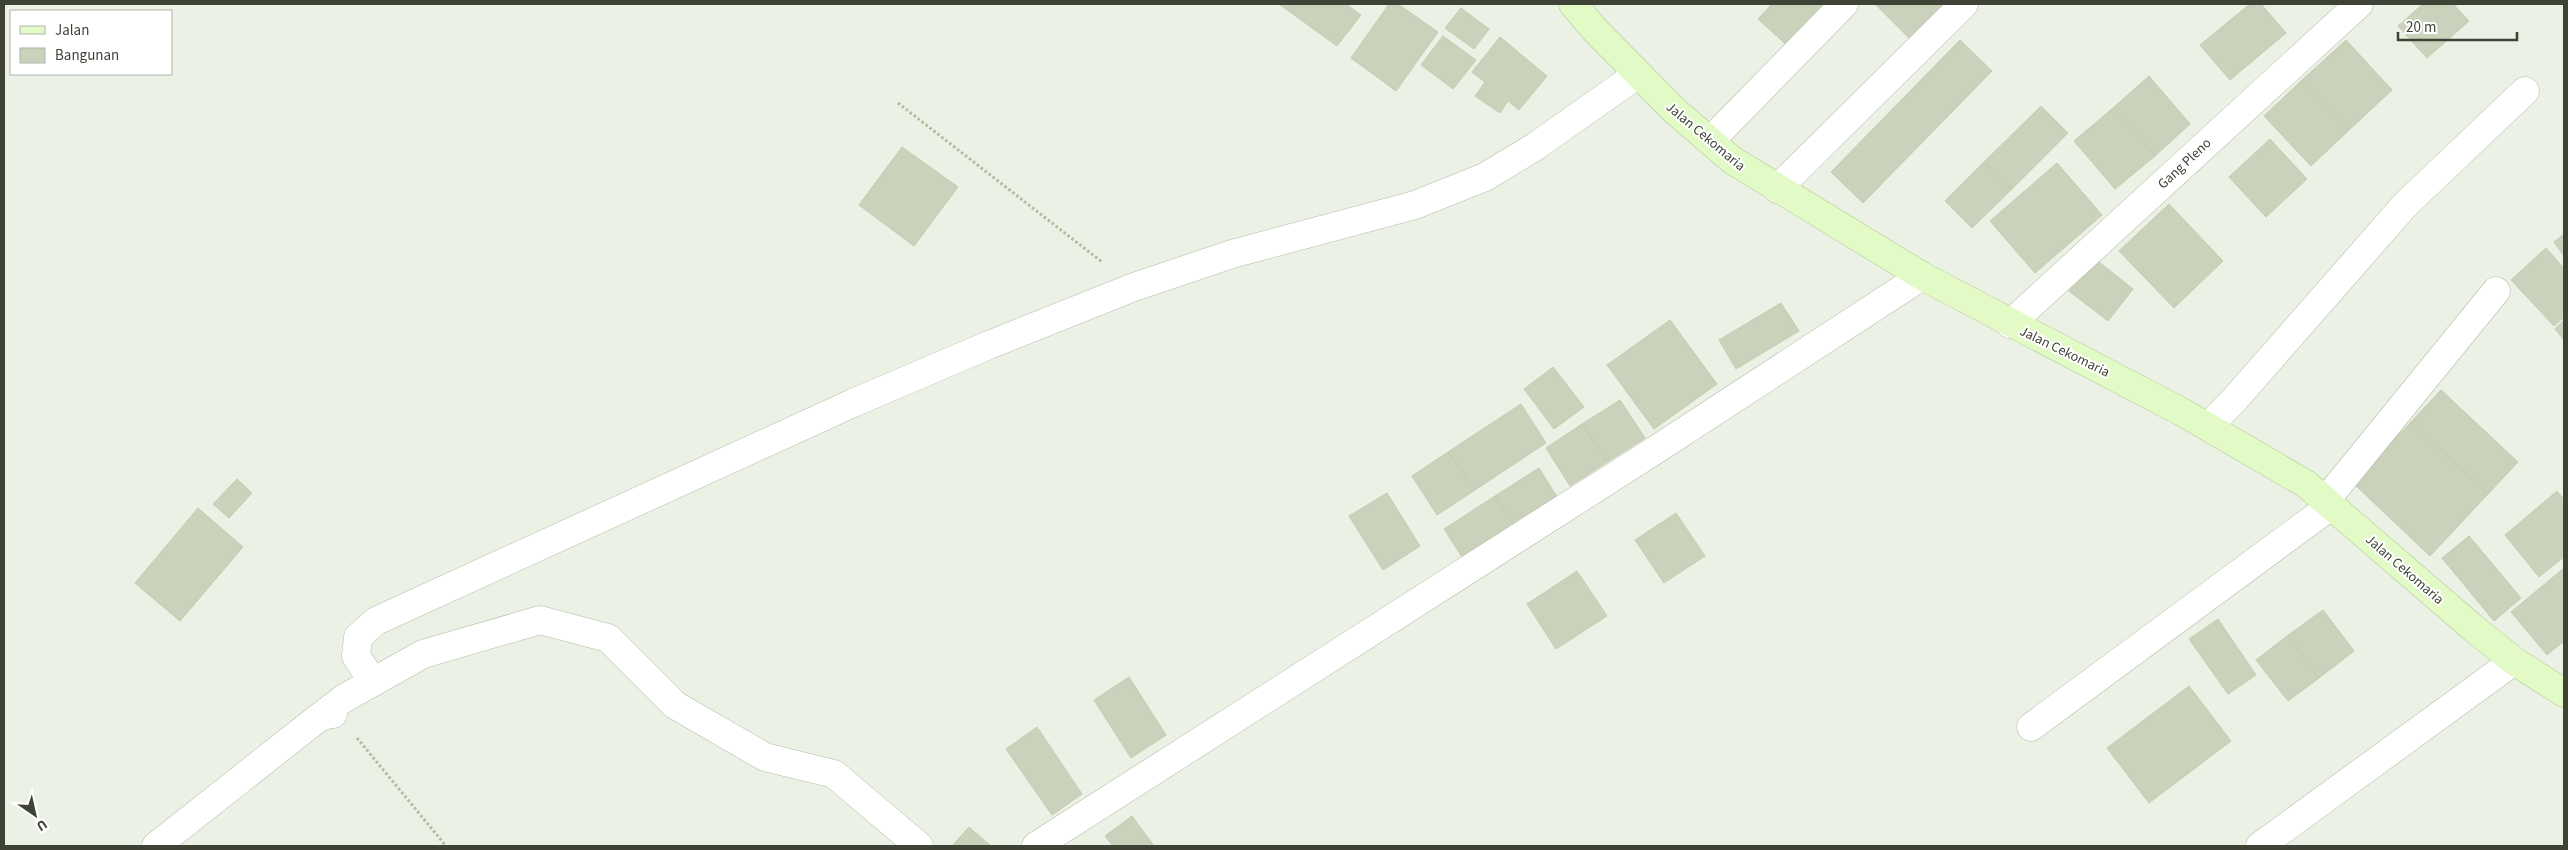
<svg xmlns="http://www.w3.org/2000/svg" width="2568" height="850" font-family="'Source Sans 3',sans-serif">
<rect width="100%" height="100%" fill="#ecf1e5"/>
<!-- building -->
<g fill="#cbd2bb" stroke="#c3ccaf">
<path d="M1279 4H1346L1361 15 1337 46Z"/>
<path d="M1389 4H1398L1438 32 1396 91 1351 58Z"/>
<path d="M1772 4H1831L1791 49 1758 19Z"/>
<path d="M1877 4H1952L1913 42 1876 5Z"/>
<path d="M2250 4H2261L2286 33 2230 80 2200 45Z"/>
<path d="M2423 4H2453L2469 21 2427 58 2398 26Z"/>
<path d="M1461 8 1489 29 1474 49 1445 28Z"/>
<path d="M1443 36 1476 60 1453 89 1421 65Z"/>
<path d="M1500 37 1547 76 1519 110 1508 101 1500 113 1475 96 1485 82 1472 72Z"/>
<path d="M1960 40 1992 71 1863 203 1831 172Z"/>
<path d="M2346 40 2392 90 2348 131 2301 81Z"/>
<path d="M2149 76 2190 124 2155 156 2113 108Z"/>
<path d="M2301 81 2348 131 2311 166 2264 116Z"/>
<path d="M2041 106 2068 133 2012 189 1984 162Z"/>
<path d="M2113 108 2155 156 2115 189 2074 141Z"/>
<path d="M2270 139 2307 179 2266 217 2229 177Z"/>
<path d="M902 147 958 187 914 246 859 205Z"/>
<path d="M1984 162 2012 189 1972 228 1945 201Z"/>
<path d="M2057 163 2102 215 2035 273 1990 221Z"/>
<path d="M2169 204 2223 261 2174 308 2119 251Z"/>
<path d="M2564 234V256L2554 242Z"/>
<path d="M2546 248 2564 268V317L2554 326 2511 280Z"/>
<path d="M2094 258 2133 289 2108 321 2069 291Z"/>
<path d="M1781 303 1799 331 1736 369 1719 340Z"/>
<path d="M1670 320 1717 384 1654 429 1607 365Z"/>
<path d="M2564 320V340L2555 329Z"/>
<path d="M1553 367 1584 407 1554 429 1524 389Z"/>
<path d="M2441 390 2518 462 2488 494 2411 422Z"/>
<path d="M1620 400 1645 438 1607 462 1582 424Z"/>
<path d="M1521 404 1546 443 1475 490 1448 452Z"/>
<path d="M2411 422 2488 494 2430 556 2353 483Z"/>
<path d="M1582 424 1607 462 1570 486 1546 448Z"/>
<path d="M1448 452 1475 490 1437 515 1412 476Z"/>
<path d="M1539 468 1559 500 1516 528 1495 496Z"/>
<path d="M237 479 252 493 229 518 213 504Z"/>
<path d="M2557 491 2564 500V557L2539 577 2505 535Z"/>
<path d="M1387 493 1420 546 1383 570 1349 516Z"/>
<path d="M1495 496 1516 528 1464 560 1444 529Z"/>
<path d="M198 508 243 547 180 621 135 583Z"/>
<path d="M1676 513 1705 556 1664 583 1635 540Z"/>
<path d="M2469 536 2521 598 2494 621 2442 558Z"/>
<path d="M2564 568V641L2547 655 2511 612Z"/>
<path d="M1577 571 1607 616 1556 649 1527 604Z"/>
<path d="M2323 610 2354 651 2319 678 2287 636Z"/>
<path d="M2218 619 2256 675 2228 694 2189 639Z"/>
<path d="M2287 636 2319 678 2288 701 2256 660Z"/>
<path d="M1129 677 1166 735 1131 758 1094 700Z"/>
<path d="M2189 686 2231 741 2149 803 2107 748Z"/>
<path d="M1037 727 1082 794 1052 815 1006 749Z"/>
<path d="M1132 816 1154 846H1113L1105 836Z"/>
<path d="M969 827 991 846H952Z"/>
</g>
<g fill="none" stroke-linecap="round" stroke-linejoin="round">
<defs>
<g id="street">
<path d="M1710 141 1844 4"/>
<path d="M1777 189 1964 4"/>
<path d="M2010 324 2359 4"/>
<path d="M2208 427 2235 399 2405 205 2525 91"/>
<path d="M2326 500 2496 291"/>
<path d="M373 682 356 656 358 637 376 621 853 403 989 345 1134 287 1232 254 1415 205 1485 177 1536 146 1638 74"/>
<path d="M317 719 343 699 423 654 540 620 608 638 675 705 765 757 834 774 919 846"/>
<path d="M2031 727 2332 505"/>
<path d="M156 846 317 719 328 714H333"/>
<path d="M1036 846 1660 447 1922 276"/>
<path d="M2260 846 2514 661"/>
</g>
<path id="secondary" d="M1573 4 1596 31 1675 111 1732 160 1922 276 2182 412 2306 484 2472 627 2514 661 2564 693"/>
</defs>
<!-- street casing -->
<use href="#street" stroke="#b5bca8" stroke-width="29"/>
<!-- secondary casing -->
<use href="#secondary" stroke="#b1c893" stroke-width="29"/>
<!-- path -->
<g stroke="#b0bc9b" stroke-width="3" stroke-dasharray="2.5 2.5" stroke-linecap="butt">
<path d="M898 103 1102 262"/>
<path d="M357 738 446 846"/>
</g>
<!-- street -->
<use href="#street" stroke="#fff" stroke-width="28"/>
<!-- secondary -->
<use href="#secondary" stroke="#e2fac6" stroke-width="28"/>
</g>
<g text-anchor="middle" stroke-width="4" stroke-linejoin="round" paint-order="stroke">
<!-- street labels -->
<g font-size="14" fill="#3f4335" stroke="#fff">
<text transform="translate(1706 136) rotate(40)" y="5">Jalan Cekomaria</text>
<text transform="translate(2184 163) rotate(-43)" y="5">Gang Pleno</text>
<text transform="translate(2065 351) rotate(26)" y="5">Jalan Cekomaria</text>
<text transform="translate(2405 569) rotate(41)" y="5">Jalan Cekomaria</text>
</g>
</g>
<!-- border -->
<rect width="2568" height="850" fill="none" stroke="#3f4335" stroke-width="10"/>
<!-- legend -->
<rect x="10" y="10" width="162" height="65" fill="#ffffff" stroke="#b2b4ae"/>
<rect x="20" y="26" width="25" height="8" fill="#e2fac6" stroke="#b2b4ae"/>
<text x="55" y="35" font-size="15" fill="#3f4335">Jalan</text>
<rect x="20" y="48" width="25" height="15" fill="#cbd2bb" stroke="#b2b4ae"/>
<text x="55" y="60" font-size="15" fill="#3f4335">Bangunan</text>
<!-- north arrow -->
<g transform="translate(35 815) rotate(146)" stroke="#ffffff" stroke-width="4" paint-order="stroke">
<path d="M0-4L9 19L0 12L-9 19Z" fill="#3f4335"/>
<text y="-8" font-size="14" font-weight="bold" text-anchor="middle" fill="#3f4335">U</text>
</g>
<!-- scale -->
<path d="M2398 32v8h119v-8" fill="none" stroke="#3f4335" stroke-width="2.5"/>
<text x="2406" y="32" font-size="15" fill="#3f4335" stroke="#ffffff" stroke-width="4" paint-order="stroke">20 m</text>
</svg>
